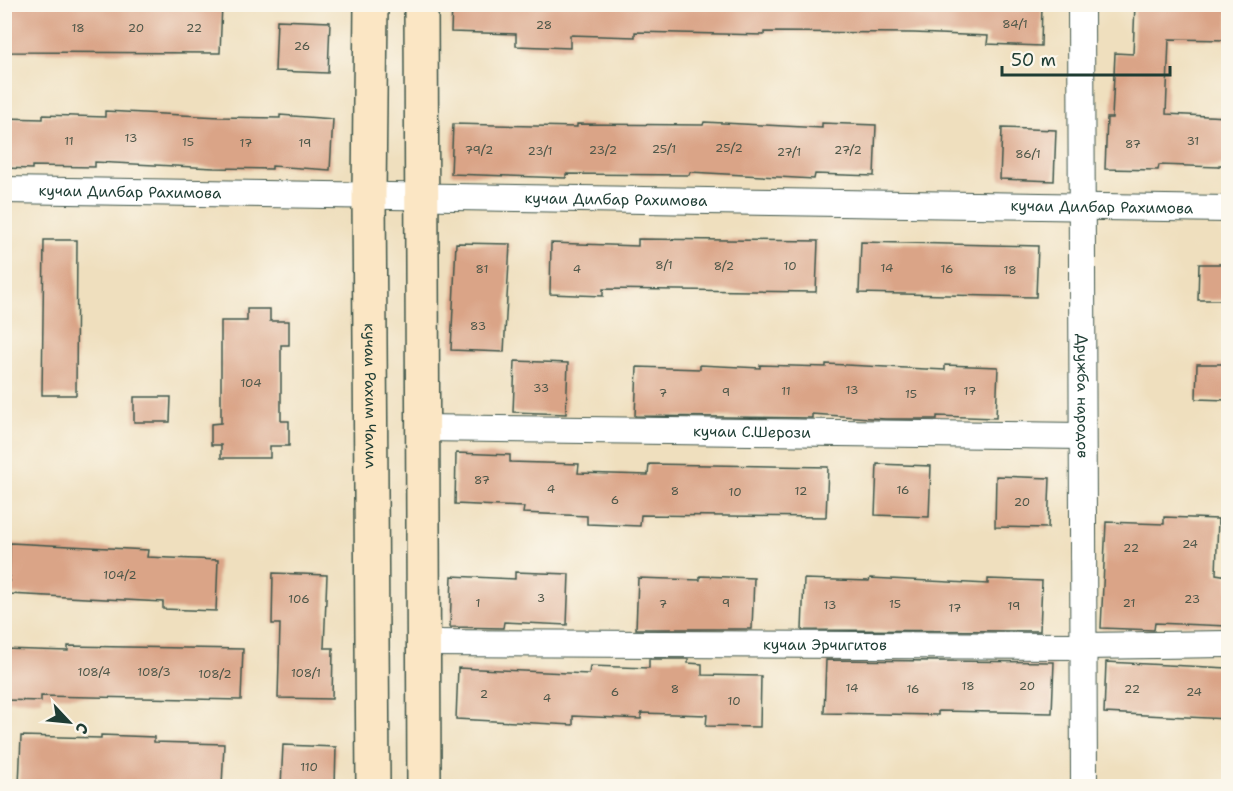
<svg xmlns="http://www.w3.org/2000/svg" width="1233" height="791" font-family="'Shantell Sans',sans-serif">
<rect width="100%" height="100%" fill="#fbf7ec"/>
<filter id="ink" filterUnits="userSpaceOnUse"><feTurbulence type="fractalNoise" baseFrequency=".0167" numOctaves="2"/><feDisplacementMap in="SourceGraphic" scale="12" xChannelSelector="R" yChannelSelector="G"/><feConvolveMatrix kernelMatrix="1 2 1 2 8 2 1 2 1" color-interpolation-filters="sRGB"/></filter>
<filter id="wash" filterUnits="userSpaceOnUse"><feTurbulence type="fractalNoise" baseFrequency=".008" numOctaves="4" result="noise"/><feDisplacementMap in="SourceGraphic" scale="24" xChannelSelector="R" yChannelSelector="G"/><feGaussianBlur stdDeviation="1.35" result="paint"/><feColorMatrix in="noise" values="0 0 0 0 0 0 0 0 0 0 0 0 0 0 0 0 0 1.4 0 .05"/><feComposite in="paint" operator="in"/></filter>
<g filter="url(#wash)">
<rect width="100%" height="100%" fill="#efdfbe"/>
<g id="blocks">
<!-- building -->
<g fill="#daa487">
<path d="M4 4H222L220 53 4 52Z"/>
<path d="M452 4H1042L1041 46 987 44 988 36 914 33 764 32V35L635 32V37L570 35V48L516 46V34L451 32Z"/>
<path d="M1135 4H1228V40L1169 39 1166 114 1228 117V165H1219V167L1159 165 1158 170 1105 169 1107 118H1112L1115 53 1133 54Z"/>
<path d="M277 20 330 22 328 73 275 71Z"/>
<path d="M105 111 220 117 280 118V115L333 119 330 170 272 166V169L214 168 95 162V167L32 166V169L4 168V118L43 119V115L105 117Z"/>
<path d="M704 122 822 128V123L876 125 874 176 815 174 814 179 690 172 689 175 566 174V178L451 174 453 124 577 127V124L703 125Z"/>
<path d="M1002 128 1056 130 1054 181 1000 179Z"/>
<path d="M638 239 818 241 816 292 603 289V296L550 294 551 243 638 246Z"/>
<path d="M44 240H77L76 395H42Z"/>
<path d="M861 242 1038 246 1036 297 859 293Z"/>
<path d="M456 243 510 244 504 352 451 350Z"/>
<path d="M1199 264H1228V300H1198Z"/>
<path d="M247 309H270V321H289V345H281V421H289V446H270V458H221V445H211V424L221 423V321H247Z"/>
<path d="M515 361 568 363 566 414 513 412Z"/>
<path d="M826 364 945 370V365L998 367 996 418 937 416V419H885L812 414V418L635 416 637 367 700 369V365L760 368V365L826 367Z"/>
<path d="M1197 364H1228V400L1196 399Z"/>
<path d="M134 397H171L170 422H134Z"/>
<path d="M456 453 510 455V462L579 464 578 473 648 475 649 464 828 467 826 517 641 515 640 526 587 524V516L523 513 524 507 455 504Z"/>
<path d="M877 464 931 466 929 517 875 515Z"/>
<path d="M996 476 1050 478 1048 528 995 527Z"/>
<path d="M1164 517 1218 519 1216 574 1228 576V626L1155 623 1154 630 1101 628 1106 522 1164 524Z"/>
<path d="M10 543 148 550 147 557 218 560 216 611 163 609V602L9 594Z"/>
<path d="M515 572 569 574 567 625 504 622 503 628 450 627 452 576 515 579Z"/>
<path d="M273 573 327 575 324 648H333L332 699 278 698 280 624H272Z"/>
<path d="M700 576 754 578 752 629H636L638 578 700 580Z"/>
<path d="M870 578 988 584V579L1042 581 1040 631 802 630 804 579 869 581Z"/>
<path d="M68 646 243 649 241 700 41 696V701L4 700V649L68 651Z"/>
<path d="M649 659H688V663L702 664V675L761 676 760 727 706 726 707 715 641 713V719L573 716V725L456 719 458 668 589 674 590 666 649 668Z"/>
<path d="M826 660 1054 662 1052 713 938 711V715L824 713Z"/>
<path d="M1106 662 1228 668V719L1104 713Z"/>
<path d="M101 735 154 737V742L224 744 222 786H19L21 736 101 738Z"/>
<path d="M283 745 336 747 335 786H281Z"/>
</g>
</g>
</g>
<g filter="url(#ink)">
<use href="#blocks" fill-opacity="0" stroke="#3e5549" stroke-width="1.5"/>
<g fill="none" stroke-linecap="round" stroke-linejoin="round">
<defs>
<g id="street">
<path id="s1" d="M1081 4 1084 786"/>
<path id="s2" d="M4 190 1228 209"/>
<path id="s3" d="M422 428 1082 436"/>
<path id="s4" d="M423 643 1083 646 1228 644"/>
</g>
<g id="secondary">
<path id="s5" d="M371 4 369 195 373 786"/>
<path d="M421 4 424 786"/>
</g>
</defs>
<!-- street casing -->
<use href="#street" stroke="#3e5549" stroke-width="28"/>
<!-- secondary casing -->
<use href="#secondary" stroke="#3e5549" stroke-width="36"/>
<!-- street -->
<use href="#street" stroke="#fff" stroke-width="26"/>
<!-- secondary -->
<use href="#secondary" stroke="#fbe6c4" stroke-width="33"/>
</g>
</g>
<g text-anchor="middle" stroke-width="4.5" stroke-linejoin="round" paint-order="stroke">
<!-- number labels -->
<g font-size="12" fill="#4e5749">
<text x="1015" y="28">84/1</text>
<text x="544" y="29">28</text>
<text x="78" y="32">18</text>
<text x="136" y="32">20</text>
<text x="194" y="32">22</text>
<text x="302" y="50">26</text>
<text x="131" y="142">13</text>
<text x="69" y="145">11</text>
<text x="1193" y="145">31</text>
<text x="188" y="146">15</text>
<text x="246" y="147">17</text>
<text x="305" y="147">19</text>
<text x="1133" y="148">87</text>
<text x="729" y="152">25/2</text>
<text x="664" y="153">25/1</text>
<text x="479" y="154">79/2</text>
<text x="603" y="154">23/2</text>
<text x="848" y="154">27/2</text>
<text x="540" y="155">23/1</text>
<text x="789" y="156">27/1</text>
<text x="1028" y="158">86/1</text>
<text x="664" y="269">8/1</text>
<text x="724" y="270">8/2</text>
<text x="790" y="270">10</text>
<text x="887" y="272">14</text>
<text x="482" y="273">81</text>
<text x="577" y="273">4</text>
<text x="947" y="273">16</text>
<text x="1010" y="274">18</text>
<text x="478" y="330">83</text>
<text x="251" y="387">104</text>
<text x="541" y="392">33</text>
<text x="852" y="394">13</text>
<text x="786" y="395">11</text>
<text x="970" y="395">17</text>
<text x="726" y="396">9</text>
<text x="663" y="397">7</text>
<text x="911" y="398">15</text>
<text x="482" y="484">87</text>
<text x="551" y="493">4</text>
<text x="903" y="494">16</text>
<text x="675" y="495">8</text>
<text x="801" y="495">12</text>
<text x="735" y="496">10</text>
<text x="615" y="504">6</text>
<text x="1022" y="506">20</text>
<text x="1190" y="548">24</text>
<text x="1131" y="552">22</text>
<text x="120" y="579">104/2</text>
<text x="541" y="602">3</text>
<text x="299" y="603">106</text>
<text x="1192" y="603">23</text>
<text x="478" y="607">1</text>
<text x="726" y="607">9</text>
<text x="1129" y="607">21</text>
<text x="663" y="608">7</text>
<text x="895" y="608">15</text>
<text x="830" y="609">13</text>
<text x="1014" y="610">19</text>
<text x="955" y="612">17</text>
<text x="94" y="676">108/4</text>
<text x="154" y="676">108/3</text>
<text x="306" y="677">108/1</text>
<text x="215" y="678">108/2</text>
<text x="968" y="690">18</text>
<text x="1027" y="690">20</text>
<text x="852" y="692">14</text>
<text x="675" y="693">8</text>
<text x="913" y="693">16</text>
<text x="1132" y="693">22</text>
<text x="615" y="696">6</text>
<text x="1194" y="696">24</text>
<text x="484" y="698">2</text>
<text x="547" y="702">4</text>
<text x="734" y="705">10</text>
<text x="309" y="771">110</text>
</g>
<!-- street labels -->
<g font-size="15" fill="#1f3d34" stroke="#fbf7ec">
<text dy="5" stroke="none"><textPath href="#s2" startOffset="126">кучаи Дилбар Рахимова</textPath></text>
<text dy="5" stroke="none"><textPath href="#s2" startOffset="612">кучаи Дилбар Рахимова</textPath></text>
<text dy="5" stroke="none"><textPath href="#s2" startOffset="1098">кучаи Дилбар Рахимова</textPath></text>
<text dy="5" stroke="none"><textPath href="#s1" startOffset="392">Дружба народов</textPath></text>
<text dy="5" stroke="none"><textPath href="#s5" startOffset="392">кучаи Рахим Чалил</textPath></text>
<text dy="5" stroke="none"><textPath href="#s3" startOffset="330">кучаи С.Шерози</textPath></text>
<text dy="5" stroke="none"><textPath href="#s4" startOffset="402">кучаи Эрчигитов</textPath></text>
</g>
</g>
<!-- margin -->
<rect width="1233" height="791" fill="none" stroke="#fbf7ec" stroke-width="24"/>
<!-- north arrow -->
<g transform="translate(69 722) rotate(116)" stroke="#fbf7ec" stroke-width="4.5" paint-order="stroke">
<path d="M0-4.5L10 22L0 15L-10 22Z" fill="#1f3d34"/>
<text y="-9" font-size="16" font-weight="bold" text-anchor="middle" fill="#1f3d34">С</text>
</g>
<!-- scale -->
<path d="M1002 66v9h168v-9" fill="none" stroke="#1f3d34" stroke-width="3"/>
<text x="1011" y="66" font-size="18" fill="#1f3d34" stroke="#fbf7ec" stroke-width="4.5" paint-order="stroke">50 m</text>
</svg>
